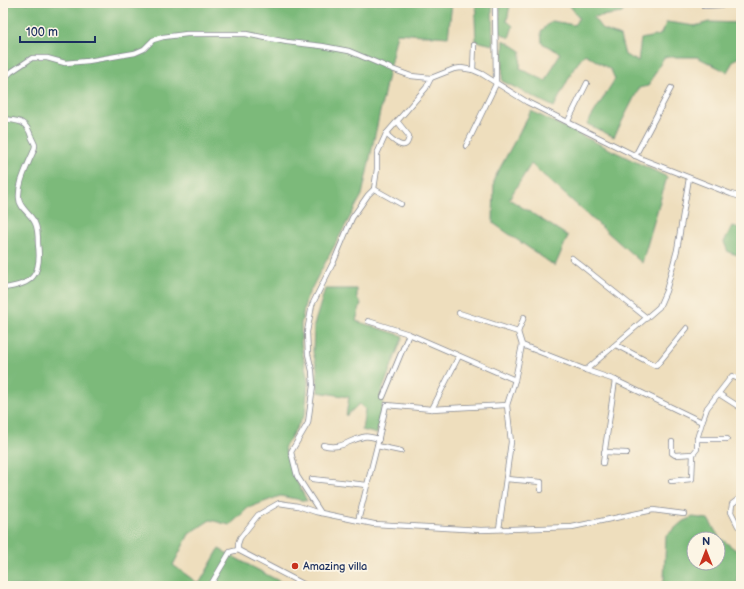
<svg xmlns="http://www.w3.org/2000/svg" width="744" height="589" font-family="'Balsamiq Sans',sans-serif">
<rect width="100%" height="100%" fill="#fcf5e5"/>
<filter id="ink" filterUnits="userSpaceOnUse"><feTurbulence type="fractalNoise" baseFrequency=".025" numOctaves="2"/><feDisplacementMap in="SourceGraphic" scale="8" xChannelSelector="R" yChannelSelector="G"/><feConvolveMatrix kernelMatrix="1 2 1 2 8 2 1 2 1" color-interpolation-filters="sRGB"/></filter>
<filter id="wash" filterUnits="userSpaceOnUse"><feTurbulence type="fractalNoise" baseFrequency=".012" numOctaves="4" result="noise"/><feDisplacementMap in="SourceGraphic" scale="16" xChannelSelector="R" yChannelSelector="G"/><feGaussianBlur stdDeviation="0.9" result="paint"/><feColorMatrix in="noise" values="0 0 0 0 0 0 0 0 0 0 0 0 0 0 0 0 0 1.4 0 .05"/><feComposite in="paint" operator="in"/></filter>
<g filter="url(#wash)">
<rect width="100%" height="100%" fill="#eedebd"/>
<!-- forest -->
<g fill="#7cba7a" stroke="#4c746c" fill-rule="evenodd">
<path d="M3 3H452L448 37 397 33 362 195 319 274 306 299 301 323V344L308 382 305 414 284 448 295 478 307 501 280 496 248 508 230 525 210 520 189 534 173 565 199 584 219 549 288 586H3Z"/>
<path d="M475 3H492L493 45 476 41 475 17 477 12Z"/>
<path d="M500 3H554L510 5 507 21 513 26 509 38 499 32Z"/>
<path d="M568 3H627L622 13 593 17 602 29 620 36 625 55 638 61 641 39 660 35 667 22 695 26 709 22 741 23V56L734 60 727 72 697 57H664L648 86 639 88 614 137 587 124 615 79 611 70 585 54 574 68 554 107 502 81 504 40 521 51 520 69 546 81 560 53 542 43 541 31 552 21 574 25 579 18Z"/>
<path d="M531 111 667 177 642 263 531 164 509 199 568 236 555 266 493 223 494 179Z"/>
<path d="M732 226 740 228 741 226V256L728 252 724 242Z"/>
<path d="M325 289H357V298L361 303 356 321 403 336 380 396 383 402 377 434 362 430 365 409 359 404 346 416 349 397 318 392 317 368 313 352 314 325Z"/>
<path d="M693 517 708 519 719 537 741 554V571L738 572 737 586H659L664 580 666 536 682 522ZM694 539H718V563H694Z"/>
</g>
</g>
<g filter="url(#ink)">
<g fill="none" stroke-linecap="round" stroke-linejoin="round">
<defs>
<g id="street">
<path d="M704 6 722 5H724L725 3"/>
<path d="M473 70 474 45"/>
<path d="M3 80 11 72 32 58H47L65 63 88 61 135 53 144 49 153 40 163 37 187 34H246L287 42 322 46 349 51 392 69 411 76 431 78 454 69 461 68 473 70 482 74 527 102 642 159 731 194 741 197"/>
<path d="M3 119C18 121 26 120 31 136 32 139 34 142 35 145 35 149 32 155 30 159 25 171 18 185 19 198 19 208 31 214 35 223 38 229 38 237 38 244 42 274 33 285 3 288"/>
<path d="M568 121 587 83"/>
<path d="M386 134C393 140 407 155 409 136L397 121"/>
<path d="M466 146 496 84 495 3"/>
<path d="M635 156 671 88"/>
<path d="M374 189 401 204"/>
<path d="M572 258 647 318"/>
<path d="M459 313 518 332 522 345"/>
<path d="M368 321 409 334 515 380 522 345 586 370 615 380 702 422"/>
<path d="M518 332 524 317"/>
<path d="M616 345 656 366 687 328"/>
<path d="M586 370 659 307 666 291 677 250 689 178"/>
<path d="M719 394 741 408"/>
<path d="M383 397 409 334"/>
<path d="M432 409 459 356"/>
<path d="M697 439H727"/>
<path d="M672 442V453L675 455 693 454"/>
<path d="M323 445C342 450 346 441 363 437 368 435 374 438 379 439"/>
<path d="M377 446 401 451"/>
<path d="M604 452 627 453"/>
<path d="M603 463 615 380"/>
<path d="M312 479 367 485"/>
<path d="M506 479 541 482V490"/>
<path d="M671 481 692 479 693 454 697 449V439L702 422 707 408 732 376 741 380"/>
<path d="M741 497 732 504 731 512 738 526 741 527"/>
<path d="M321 513 297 476 291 452 308 423 313 385 312 371 308 354 307 332 312 305 334 261 352 218 368 195 374 189 377 169V154L386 134 426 88 431 78"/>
<path d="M358 521 377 446 386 405 432 409 507 405 515 380"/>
<path d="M499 529 511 442 507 405"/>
<path d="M210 586 230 552 238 550"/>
<path d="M307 586 238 550V544L240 538 258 515 279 503 298 506 316 512 374 524 481 530 572 527 653 510 684 514"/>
</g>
</defs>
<!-- street casing -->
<use href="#street" stroke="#84868e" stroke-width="6"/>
<!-- street -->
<use href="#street" stroke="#fff" stroke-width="4.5"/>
</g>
</g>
<!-- markers -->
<circle fill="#c8321e" stroke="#fcf5e5" stroke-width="1.5" cx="295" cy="566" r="4"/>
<g text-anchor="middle" stroke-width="3.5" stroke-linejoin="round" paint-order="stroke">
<!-- poi labels -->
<g font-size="11" fill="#1b2f5e" stroke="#fcf5e5" text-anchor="start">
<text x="303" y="570">Amazing villa</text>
</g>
</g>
<!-- margin -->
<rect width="744" height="589" fill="none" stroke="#fcf5e5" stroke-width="16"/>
<!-- north arrow -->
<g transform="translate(706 551)"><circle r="19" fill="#fcf5e5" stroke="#a2a6af"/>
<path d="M0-3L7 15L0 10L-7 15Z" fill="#c8321e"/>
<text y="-6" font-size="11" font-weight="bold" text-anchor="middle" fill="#1b2f5e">N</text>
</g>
<!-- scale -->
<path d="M20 36v6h75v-6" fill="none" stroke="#1b2f5e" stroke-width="2"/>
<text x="26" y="36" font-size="12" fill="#1b2f5e" stroke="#fcf5e5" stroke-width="3" paint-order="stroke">100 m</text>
</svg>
